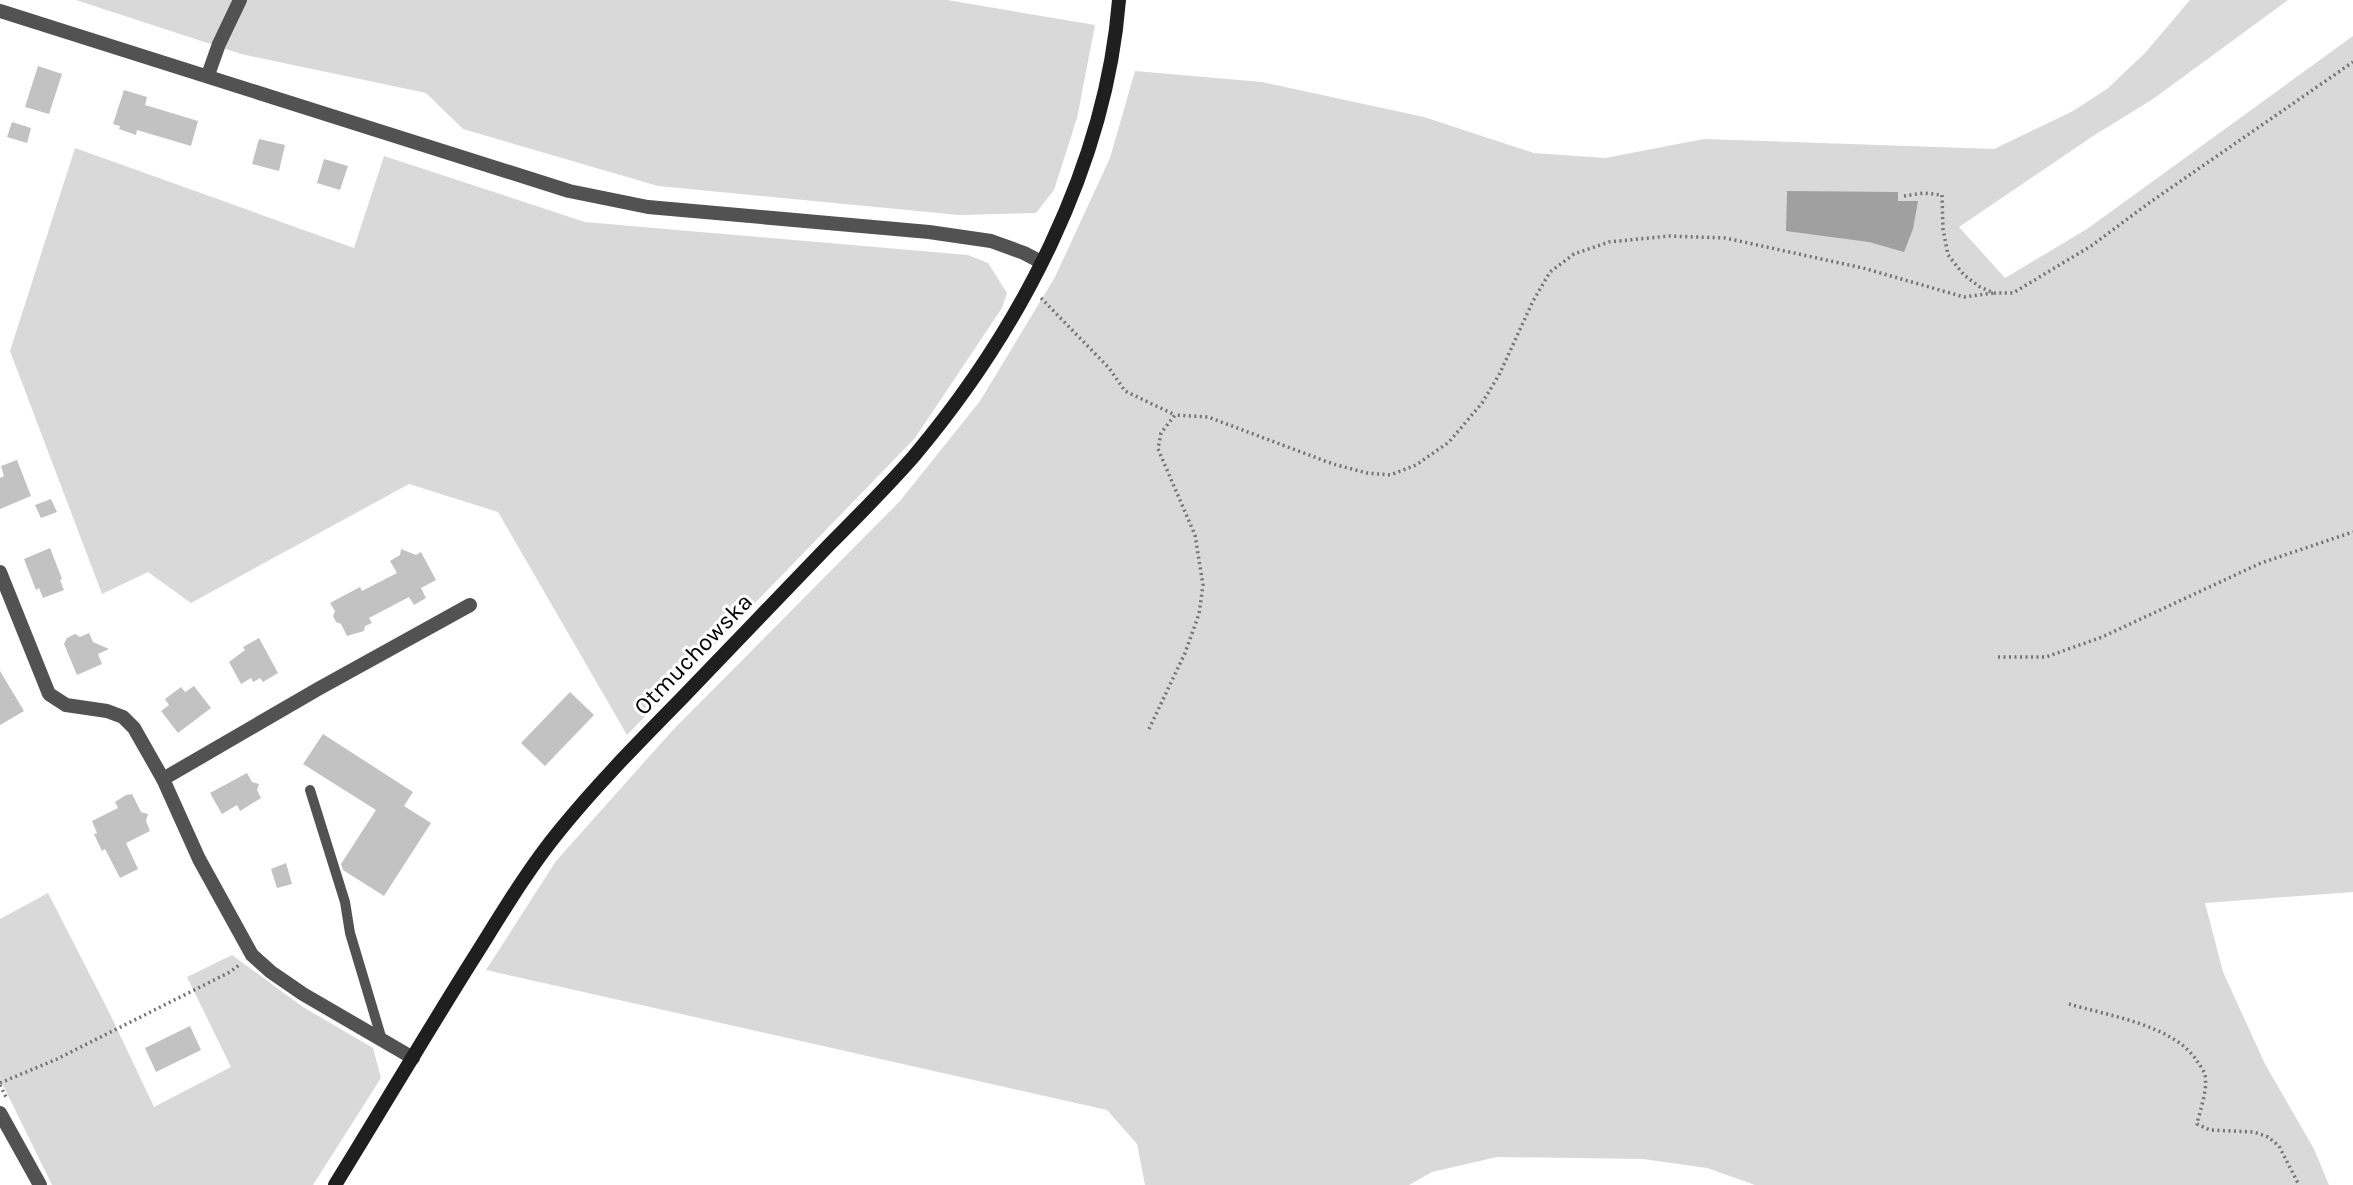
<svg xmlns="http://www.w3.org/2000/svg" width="2353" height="1185" font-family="Karla,sans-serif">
<rect width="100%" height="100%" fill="#fff"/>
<!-- green -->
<g fill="#d9d9d9">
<path d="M76 0H947L1095 25 1077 118 1054 190 1036 213 959 215 658 186 463 129 426 93 241 54Z"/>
<path d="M2190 0H2288L2153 99 2093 136 1959 227 2005 278 2087 229 2353 36V892L2205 903 2223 972 2265 1064 2314 1149 2329 1185H1755L1707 1168 1643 1159 1497 1157 1432 1172 1409 1185H1145L1137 1144 1107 1110 486 970 556 861 672 731 900 501 980 401 1055 277 1110 158 1135 71 1262 82 1424 117 1534 153 1605 158 1704 139 1994 149 2073 111 2107 89 2145 53Z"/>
<path d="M75 148 354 248 384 156 585 222 968 255 988 263 1007 293 1002 308 915 438 627 735 498 512 409 484 191 603 148 572 102 594 10 351Z"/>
<path d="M48 893 110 1014 154 1107 231 1067 187 977 232 955 303 1007 373 1048 381 1078 313 1185H52L0 1079V919Z"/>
</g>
<!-- water -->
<path fill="#a0a0a0" d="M1787 191 1898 192V201H1918L1913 229 1904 252 1869 242 1786 231Z"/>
<!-- building -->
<g fill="#c2c2c2">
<path d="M38 66 62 74 49 114 25 107Z"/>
<path d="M124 90 147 97 145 105 198 121 191 146 137 130 136 135 119 129 120 126 113 124Z"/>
<path d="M12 122 31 128 27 143 7 137Z"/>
<path d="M259 139 285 145 279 171 252 164Z"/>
<path d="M324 159 348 166 340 190 317 183Z"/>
<path d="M17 460 31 496 0 509V478L4 476 1 466Z"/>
<path d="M51 499 57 512 41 518 35 505Z"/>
<path d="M50 548 62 579 60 580 64 590 43 598 39 588 36 590 24 559Z"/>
<path d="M401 549 416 555 421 552 436 580 421 588 426 598 414 605 409 597 369 618 372 623 365 626 364 631 347 636 341 624 336 622 333 616 335 611 330 603 360 587 362 591 397 573 390 561 400 555Z"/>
<path d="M89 633 93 642 109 649 98 654 102 664 77 675 64 644 67 638 75 634 80 637Z"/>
<path d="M259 638 278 673 263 682 260 678 253 682 251 678 241 684 229 662 245 650 243 647Z"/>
<path d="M0 671 24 711 0 725Z"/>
<path d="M194 686 211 708 178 733 161 711 169 705 165 699 181 687 185 692Z"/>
<path d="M570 692 594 715 545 766 521 743Z"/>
<path d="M323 734 413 792 404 806 431 823 384 896 343 870 341 864 376 810 303 764Z"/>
<path d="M247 773 252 782 259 784 257 790 261 798 240 811 237 805 222 814 210 793Z"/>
<path d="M132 794 141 812 148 814 146 821 150 831 126 843 138 869 120 878 105 849 102 851 94 834 97 833 92 821 118 808 115 802 126 795Z"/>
<path d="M286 863 292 884 277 888 271 869Z"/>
<path d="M190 1026 201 1050 156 1072 145 1048Z"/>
</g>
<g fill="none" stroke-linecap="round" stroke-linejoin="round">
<!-- path -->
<g stroke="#747474" stroke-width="3.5" stroke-dasharray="2 3.5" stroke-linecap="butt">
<path d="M1904 196 1924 193 1942 195 1943 229 1948 255 1964 275 1980 287 1994 293H2013L2091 246 2149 203 2353 62"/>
<path d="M1041 298 1109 368 1125 391 1175 415"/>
<path d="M1998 657H2046L2102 637 2261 563 2353 532"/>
<path d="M1149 729 1185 653 1199 614 1203 585 1195 535 1158 449 1161 433 1175 415 1208 417 1333 464 1367 473 1390 475 1416 465 1449 442 1482 403 1499 375 1533 301 1550 272 1574 254 1609 242 1669 236 1725 238 1863 268 1964 297 1994 293"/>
<path d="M2069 1004C2109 1016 2174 1025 2197 1061 2200 1065 2204 1071 2205 1075 2208 1090 2200 1110 2197 1124L2210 1130 2254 1132 2268 1137 2279 1146 2299 1185"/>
<path d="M0 1083 57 1059 230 972 239 965"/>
<path d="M0 1085 7 1099"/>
</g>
<!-- service -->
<path stroke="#525252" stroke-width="10" d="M310 790 345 902 350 933 382 1040"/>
<!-- minor -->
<g stroke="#525252" stroke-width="14">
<path d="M0 11 569 191 648 207 929 232 991 241 1024 253 1041 262"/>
<path d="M208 75 219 44 240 0"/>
<path d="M0 572 49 694 66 705 107 711 123 717 134 728 163 779 318 689 470 605"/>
<path d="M163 779 199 859 252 955 271 972 303 994 413 1058"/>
<path d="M0 1113 40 1185"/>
</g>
<!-- secondary -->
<path stroke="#1f1f1f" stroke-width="14" d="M335 1185C382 1109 427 1032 475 956 502 913 528 869 560 830 598 783 641 740 683 697 732 646 780 596 829 545 858 516 887 487 914 456 1020 330 1106 166 1119 0"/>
</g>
<g text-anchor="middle" stroke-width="6" stroke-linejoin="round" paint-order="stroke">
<!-- street labels -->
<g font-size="24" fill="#000" stroke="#fff">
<text transform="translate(693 654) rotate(-46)" y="8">Otmuchowska</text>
</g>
</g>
</svg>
